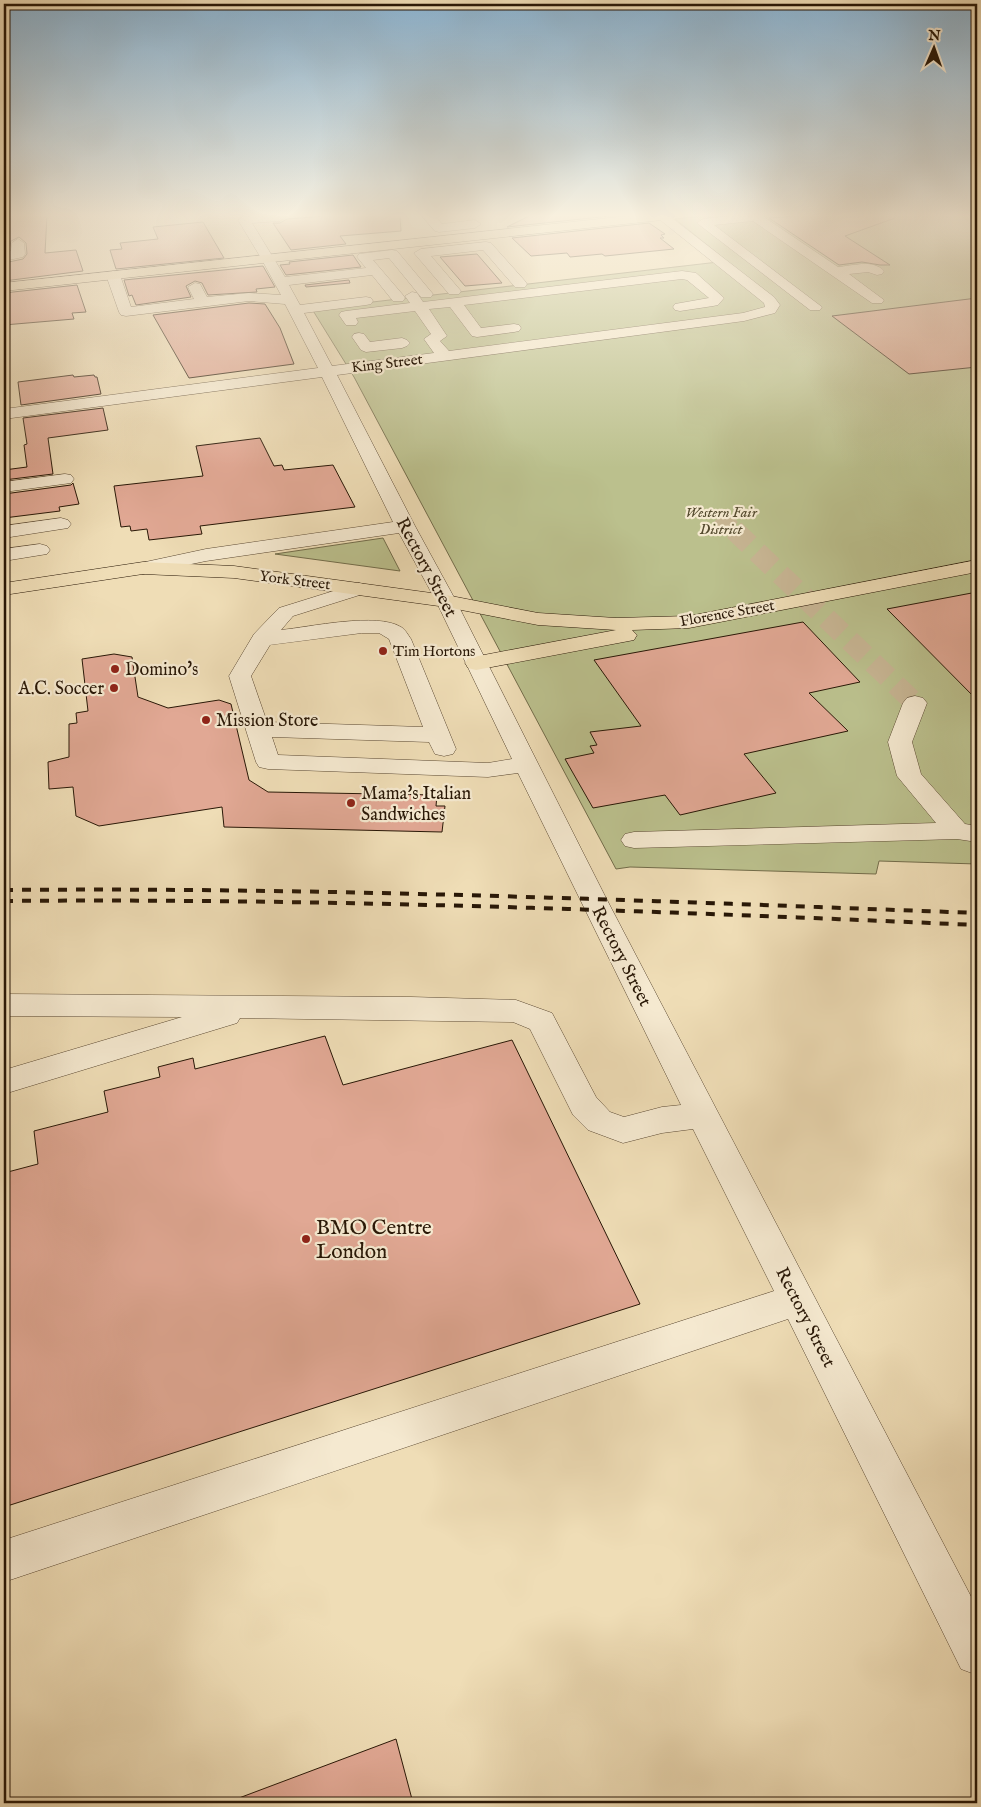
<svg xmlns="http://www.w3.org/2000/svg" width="981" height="1807" font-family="'IM FELL English',serif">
<rect width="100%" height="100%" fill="#efddb6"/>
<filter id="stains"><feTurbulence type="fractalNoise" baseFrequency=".004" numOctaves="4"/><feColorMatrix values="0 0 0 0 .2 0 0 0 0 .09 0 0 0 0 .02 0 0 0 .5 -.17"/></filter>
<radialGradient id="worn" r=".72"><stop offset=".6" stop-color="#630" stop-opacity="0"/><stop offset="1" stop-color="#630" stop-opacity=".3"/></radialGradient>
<!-- green -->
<g fill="#bbc08d" stroke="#726c4a">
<path d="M712 215H759L764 217 762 215H977V864L879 861 876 874 630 867 616 869 354 377 312 309 727 261 675 219Z"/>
<path d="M383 538 400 571 275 554Z"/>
</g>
<!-- building -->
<g fill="#e1a894" stroke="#281706">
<path d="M4 215H47L45 253 76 250 83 271 4 281V263L23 259 27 254 26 243 19 237 11 241 9 250 4 251Z"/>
<path d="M338 215H400L401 231 340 236 346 244 291 250 273 223H280L287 219Z"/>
<path d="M531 215H619L507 227Z"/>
<path d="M810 215H895V218L845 236 890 265H880L862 262 839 265 769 218Z"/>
<path d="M203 222 224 258 116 269 110 250 122 249 120 243 158 239 153 227Z"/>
<path d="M649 223 665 234 661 235 664 238H660L674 249 605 256 602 254 570 257 567 253 531 256 512 238Z"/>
<path d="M477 254 502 283 465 286 440 257Z"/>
<path d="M353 255 361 267 286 275 280 265 290 264 289 262Z"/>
<path d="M263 266 275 287 256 289 257 292 208 295 202 283 195 281 186 286 191 297 136 305 132 295 129 296 124 280Z"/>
<path d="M349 280 350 283 306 287 305 285Z"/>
<path d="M77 285 86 312 72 313 74 319 4 325V293Z"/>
<path d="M977 298V367L909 374 832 316Z"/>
<path d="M249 303 265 304 280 328 294 364 189 378 153 315Z"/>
<path d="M73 375 74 377 94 375 95 377H97L101 394 21 405 18 382Z"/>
<path d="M103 408 108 430 48 438 53 474 4 480V470L27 467 24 445 27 444 23 418Z"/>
<path d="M260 438 274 466 282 465 284 470 333 465 355 507 200 526 202 534 149 540 147 529 131 531 130 526 121 527 114 486 203 476 196 446Z"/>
<path d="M73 483 79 504 59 507 60 511 4 518V494L71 485Z"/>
<path d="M977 592V700L887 609Z"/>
<path d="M803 622 860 682 809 693 848 731 744 754 776 793 680 815 665 795 593 808 565 759 594 753 590 746 597 745 590 732 641 726 594 660Z"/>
<path d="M114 654 132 657 138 697 168 708 219 700 231 704 249 780 268 792 437 795 436 806H445L442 832 224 827 222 807 99 826 76 816 73 787 49 789 48 762 69 757V724L77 723 76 713 88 711 82 659Z"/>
<path d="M325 1036 343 1085 512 1040 640 1304 4 1507V1173L38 1164 34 1131 108 1112 104 1091 160 1077 158 1067 193 1058 195 1069Z"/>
<path d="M396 1739 413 1803H232L231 1801Z"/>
</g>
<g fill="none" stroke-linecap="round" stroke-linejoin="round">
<!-- minor-tunnel-far1 -->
<path stroke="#c7b593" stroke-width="17" stroke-dasharray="17 9" stroke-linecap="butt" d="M720 516 735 531"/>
<!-- minor-tunnel -->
<path stroke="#c7b593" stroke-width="21" stroke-dasharray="21 11" stroke-linecap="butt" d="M734 530 915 703"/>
<defs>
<g id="minor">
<path d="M259 215H285L286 217 280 221 252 223 285 277 366 268 357 257 359 254 392 250 397 251 433 294 431 297H421L389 258 373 260 403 295 405 298 403 301H393L372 275 289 285 300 305 366 297 371 298 373 301 371 304 366 305 304 313 332 366 434 353 424 339 431 334 415 311 356 318 358 322 356 325H346L339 315 341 312 346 311 410 303 405 296 412 292 417 293 423 302 682 271 696 273 724 298 718 305 713 306 680 311 675 310 673 307 675 304 709 298 687 280 682 279 464 305 481 328 514 324 519 325 521 328 519 331 514 332 477 337 472 336 450 307 429 309 447 336 440 341 449 351 743 313 765 307 764 303 654 215H668L774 297 780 305 775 313 744 321 337 375 415 526 456 601 606 898 977 1608V1675L961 1669 788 1319 4 1582V1540L774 1291 693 1129 662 1133 623 1143 588 1130 573 1115 530 1029 513 1022 240 1018 237 1023 4 1094V1070L182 1017 4 1016V994L411 997 516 1000 552 1013 596 1097 610 1112 624 1117 662 1107 681 1105 518 773 488 777 268 769 259 767 256 762 229 676 254 634 279 608 359 583 366 585 369 589 366 593 293 616 281 630C310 627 377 612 401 627 405 629 408 635 411 639L456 749 453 754 444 756 435 754 429 742 272 737 278 755 488 763 512 759 436 601 399 533 206 561 143 574 136 572 133 568 136 564 206 549 393 522 322 377 4 419V409L318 368 285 304 249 301 126 316 121 315 119 312 106 275 113 271 120 275 131 307 194 299 188 287 195 283 200 284 207 297 249 293 281 295 261 258 238 220 244 216ZM362 633H379L389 639 423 727 267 722 251 676 270 645Z"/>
<path d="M421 215H434L442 224 475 220 481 224 475 228 439 232 435 231Z"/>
<path d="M740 215H761L838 267C852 266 873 259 884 271L882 274 877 275 868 272 849 274 884 300 882 303H872L753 221 714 225 822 307 820 310H810L697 223 703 219Z"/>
<path d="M18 239 24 243 25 254 23 257 4 261V253L11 251 12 243Z"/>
<path d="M486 242 491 243 525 281 527 284 525 287H515L483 250 431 256 461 291 459 294H449L414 253 421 249Z"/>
<path d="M359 333 364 334 370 342 402 338 407 340 410 343 407 346 402 348 366 352 361 350 352 337 354 334Z"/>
<path d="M65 474 71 475 74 479 71 483 4 492V482Z"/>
<path d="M61 518 68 520 71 524 68 528 4 538V526Z"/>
<path d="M40 544 47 546 50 550 47 554 4 561V549Z"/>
<path d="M915 696 923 698 927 703 912 742 921 774 965 824 977 826V842L957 839 634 848 625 846 621 840 625 834 634 832 936 823 897 776 888 742 903 703 907 698Z"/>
</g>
<g id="major">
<path d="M637 215H677L671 219 4 291V283Z"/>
<path d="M977 560V572L689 628 632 630 637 635 634 640 476 670 468 668 465 663 468 658 616 630 538 625 446 607 234 578 143 574 4 595V583L143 562 234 566 446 595 538 613 616 618 689 616Z"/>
</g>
</defs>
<!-- minor casing -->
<use href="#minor" stroke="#5a4832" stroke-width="1"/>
<!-- major casing -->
<use href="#major" stroke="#281706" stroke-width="1"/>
<!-- minor -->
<use href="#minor" fill="#f5e9d0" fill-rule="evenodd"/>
<!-- major -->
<use href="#major" fill="#efddb6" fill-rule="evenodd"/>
<!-- rail -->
<g stroke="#281706" stroke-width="4" stroke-dasharray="9 9" stroke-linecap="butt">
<path d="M4 890C329 887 653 901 977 913"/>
<path d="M4 901C329 898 653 911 977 925"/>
</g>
</g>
<!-- sky -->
<linearGradient id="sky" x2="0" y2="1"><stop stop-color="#8bb6d6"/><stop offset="0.46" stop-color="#f8f0de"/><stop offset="1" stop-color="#f8f0de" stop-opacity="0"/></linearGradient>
<rect width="981" height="468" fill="url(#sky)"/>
<!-- markers -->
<g fill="#8f2418" stroke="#f5e9d0" stroke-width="2">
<circle cx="383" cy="651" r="5"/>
<circle cx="115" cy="669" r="5"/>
<circle cx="114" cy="688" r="5"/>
<circle cx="206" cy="720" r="5"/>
<circle cx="351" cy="803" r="5"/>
<circle cx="306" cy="1239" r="5"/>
</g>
<g text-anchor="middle" stroke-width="4.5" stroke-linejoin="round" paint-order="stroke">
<!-- far-street labels -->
<g font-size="15" fill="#281706" stroke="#f5e9d0">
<text transform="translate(387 363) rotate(-7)" y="5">King Street</text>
<text transform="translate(295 580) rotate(7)" y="5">York Street</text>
<text transform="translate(727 613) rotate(-10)" y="5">Florence Street</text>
</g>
<!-- far-park labels -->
<g font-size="15" font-style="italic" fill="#544a2e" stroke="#f5e9d0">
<text x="721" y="517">Western Fair<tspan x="721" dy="17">District</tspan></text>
</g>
<!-- far-poi labels -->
<g font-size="15" fill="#281706" stroke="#f5e9d0" text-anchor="start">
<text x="393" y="656">Tim Hortons</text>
</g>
<!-- street labels -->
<g font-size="18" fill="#281706" stroke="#f5e9d0">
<text transform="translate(427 567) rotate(62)" y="6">Rectory Street</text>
<text transform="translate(622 956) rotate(63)" y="6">Rectory Street</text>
<text transform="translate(806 1317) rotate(63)" y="6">Rectory Street</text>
</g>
<!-- poi labels -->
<g font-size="18" fill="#281706" stroke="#f5e9d0" text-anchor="start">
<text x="125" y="675">Domino's</text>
<text x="104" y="694" text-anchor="end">A.C. Soccer</text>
<text x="216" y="726">Mission Store</text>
<text x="361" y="799">Mama's Italian<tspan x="361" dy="21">Sandwiches</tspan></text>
</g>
<!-- near-poi labels -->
<g font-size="21" fill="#281706" stroke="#f5e9d0" text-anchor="start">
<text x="316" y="1234">BMO Centre<tspan x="316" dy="24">London</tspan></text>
</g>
</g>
<!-- margin -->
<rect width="981" height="1807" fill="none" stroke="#efddb6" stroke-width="20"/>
<rect x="5" y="5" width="971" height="1797" fill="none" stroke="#281706" stroke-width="2.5"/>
<rect x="10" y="10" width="961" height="1787" fill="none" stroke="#281706"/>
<!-- north arrow -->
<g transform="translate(934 48) rotate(2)" stroke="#f5e9d0" stroke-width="4" paint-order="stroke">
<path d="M0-4L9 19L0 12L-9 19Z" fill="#281706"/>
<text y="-8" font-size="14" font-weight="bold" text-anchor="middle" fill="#281706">N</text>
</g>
<rect width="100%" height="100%" filter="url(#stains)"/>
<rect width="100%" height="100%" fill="url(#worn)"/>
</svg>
